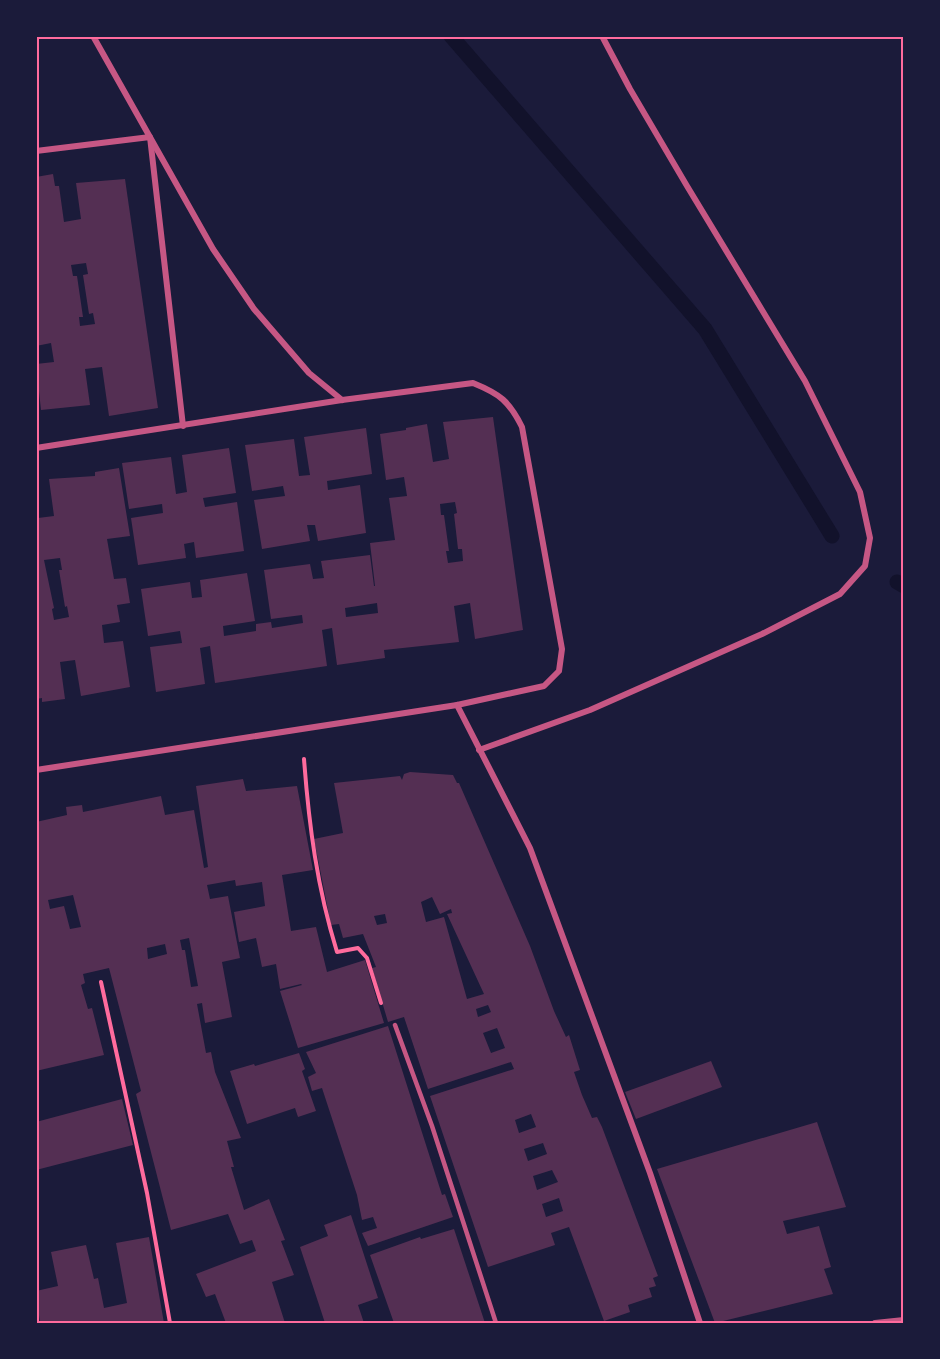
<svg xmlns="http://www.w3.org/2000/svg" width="940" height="1359" font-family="Rubik,sans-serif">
<rect width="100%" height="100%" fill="#1b1b3a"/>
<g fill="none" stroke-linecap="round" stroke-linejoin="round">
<!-- stream -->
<g stroke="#12122b" stroke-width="15">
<path d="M451 36 705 329 832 536"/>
<path d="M897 582 904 586"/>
</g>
</g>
<!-- building -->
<g fill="#542f53" fill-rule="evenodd">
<path d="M53 174 55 186H59L64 222 81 219 76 183 125 179 158 408 109 416 102 367 85 369 90 405 41 410 36 364 54 362 51 343 36 346V177ZM86 263 88 274 83 275 89 314 93 313 95 324 80 326 79 317H83L77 276H73L71 265Z"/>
<path d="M493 417 523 630 475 639 470 603 454 606 459 642 384 650 385 658 337 665 332 628 322 630 327 666 215 683 210 646 200 648 205 684 156 692 150 647 182 643 180 631 148 636 141 589 190 582 192 598 202 597 200 580 247 573 255 621 223 626 224 636 256 631V624L271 622 272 628 303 623 302 615 271 619 264 570 310 564 313 579 324 578 321 561 370 555 374 586H375L370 543 395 540 389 498 407 496 404 477 386 480 380 434 406 430V428L427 424 433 462 449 459 443 422ZM455 502 457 513 454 514 458 549H462L463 561 448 563 446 551H449L444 515H441L440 504ZM377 603 378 613 346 617 345 608Z"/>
<path d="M366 428 372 474 327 481 328 490 360 485 366 533 318 541 315 525H307L310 541 262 549 254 500 285 496 283 486 252 491 245 445 294 439 299 476 310 475 304 437Z"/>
<path d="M229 448 236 493 203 498 205 507 237 502 244 551 196 558 194 542 184 544 186 558 138 565 131 518 163 513 162 504 129 509 122 463 171 457 176 494 187 492 182 455Z"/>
<path d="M119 468 130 536 107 539 114 579 126 578 130 603 117 605 120 622 102 625 104 643 123 641 130 687 81 696 75 660 60 662 65 699 42 702V698L36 699V512L38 518 54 516 49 479 95 476V472ZM60 558 62 570H59L65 607 67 606 69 617 54 620 52 609 54 608 44 560Z"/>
<path d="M410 772 453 775 457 783H459L530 946 554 1011 566 1037 569 1035 580 1070 574 1072 582 1095 592 1118 597 1117 602 1127 658 1276 653 1278 656 1286 649 1288 652 1297 628 1305 630 1312 604 1321 569 1227 551 1233 555 1245 488 1267 430 1096 514 1069 511 1062 428 1089 404 1017 388 1022 372 968 376 967 363 934 343 938 339 924 331 925 314 839 343 833 334 783 400 776 402 780 404 774ZM432 897 440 914 451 909 452 913 447 914 484 994 467 999 444 917 426 922 421 902ZM385 914 387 923 377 925 374 916ZM488 1005 491 1012 478 1017 476 1009ZM497 1028 505 1048 491 1053 483 1033ZM531 1114 536 1127 519 1133 515 1120ZM543 1143 547 1154 528 1161 524 1149ZM552 1170 558 1182 537 1190 533 1176ZM559 1198 563 1211 546 1217 542 1204Z"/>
<path d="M243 779 246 791 297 786 313 870 282 875 291 931 316 927 327 972 365 960 384 1023 298 1048 280 991 302 985 301 984 280 989 276 964 262 967 256 938 239 942 234 912 265 906 262 882 236 886 235 880 207 885 210 899 228 896 240 958 222 962 232 1017 205 1023 202 1003 197 1004 206 1053 211 1052 215 1072 241 1138 227 1141 234 1167H231L244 1210 269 1199 285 1240 281 1241 294 1275 272 1282 285 1323H226L215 1294 206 1297 196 1274 256 1251 252 1240 240 1244 228 1214 171 1230 136 1094 141 1091 109 968 83 974 85 983 81 985 88 1009 92 1008 104 1055 36 1071V822L67 815 66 807 82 805 83 812 161 796 165 815 194 810 204 868 208 867 196 786ZM73 895 81 927 70 929 64 906 50 909 48 900ZM189 938 198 986 191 987 185 950H182L180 940ZM165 944 167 954 148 959 147 948Z"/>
<path d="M388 1026 442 1195 445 1194 453 1217 368 1246 362 1233 377 1228 373 1217 362 1220 357 1195 322 1088 312 1091 308 1077 316 1073 306 1052Z"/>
<path d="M299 1053 305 1069 302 1071 316 1111 298 1117 295 1108 247 1124 230 1071 254 1064 255 1066Z"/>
<path d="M711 1061 722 1087 636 1119 625 1092Z"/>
<path d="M122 1099 133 1145 36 1170V1122Z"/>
<path d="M817 1122 846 1207 783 1221 787 1234 819 1226 831 1267 824 1269 833 1294 715 1323 657 1169Z"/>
<path d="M351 1215 378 1298 358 1305 364 1323H325L300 1247 328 1236 324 1225Z"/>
<path d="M454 1229 485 1323H394L370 1255 420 1237 421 1239Z"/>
<path d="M149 1237 164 1323H40L36 1291 58 1286 51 1252 86 1245 94 1279 98 1278 104 1308 127 1303 116 1243Z"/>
</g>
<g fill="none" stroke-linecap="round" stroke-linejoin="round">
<!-- path -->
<g stroke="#ff6b9d" stroke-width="4">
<path d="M304 759C309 826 317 887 337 952L358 948 367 958 381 1003"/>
<path d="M101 982 147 1193 170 1323"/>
</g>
<!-- service -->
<path stroke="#c65784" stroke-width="4.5" d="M395 1025 432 1126 496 1323"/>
<!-- minor -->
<g stroke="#c65784" stroke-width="6">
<path d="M93 36 213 249 254 309 309 373 342 400"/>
<path d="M36 151 150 137 183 426"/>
<path d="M36 448 342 400 473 383C500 394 509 401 522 427L562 649 559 671 544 686 457 705 36 770"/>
<path d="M457 705 530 848 650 1173 700 1323"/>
<path d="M479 750 590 710 762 634 840 594 865 566 870 538 860 492 805 381 687 186 630 89 602 36"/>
<path d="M875 1323 904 1320"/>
</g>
</g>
<!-- border -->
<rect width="940" height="1359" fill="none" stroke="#1b1b3a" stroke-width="75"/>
<rect x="38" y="38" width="864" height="1284" fill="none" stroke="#ff6b9d" stroke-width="2"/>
</svg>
